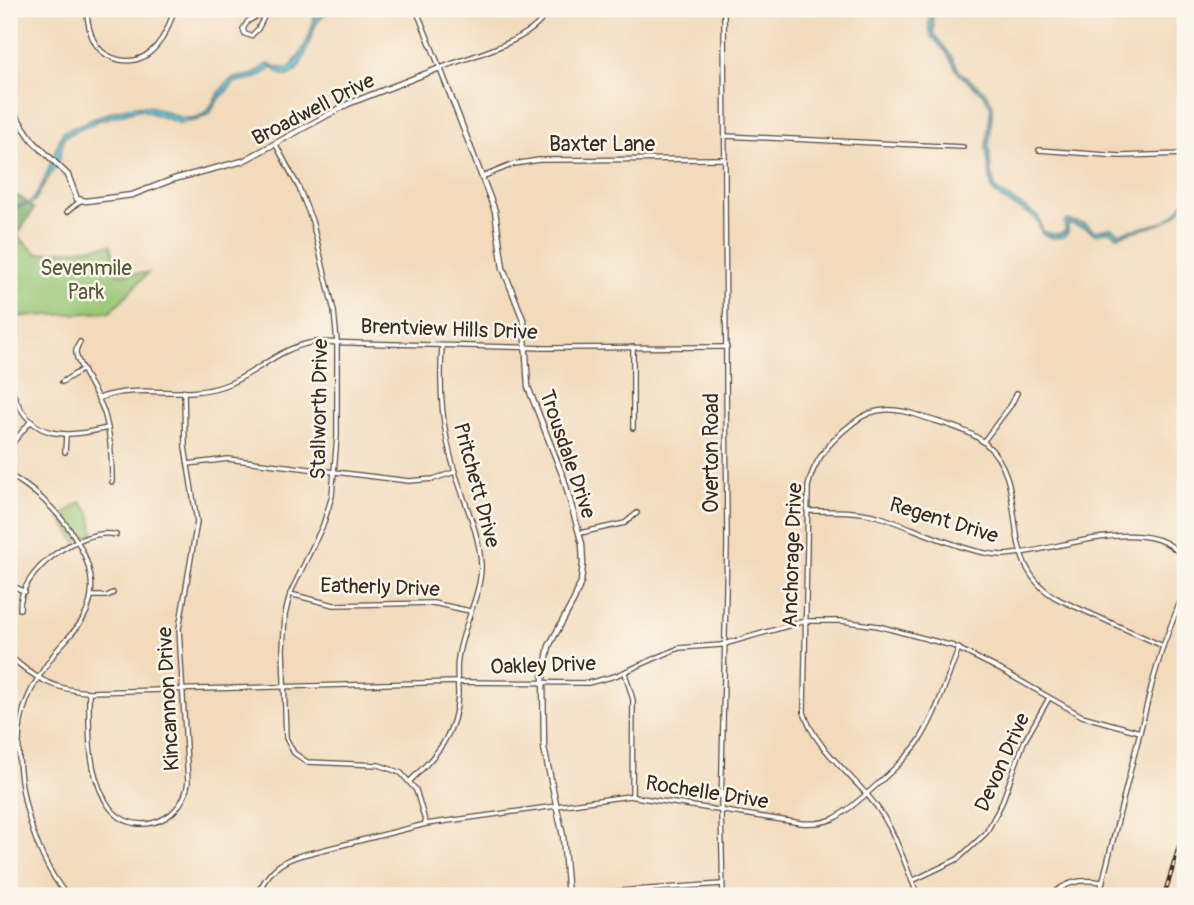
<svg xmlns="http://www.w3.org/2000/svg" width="1194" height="905" font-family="Pangolin,sans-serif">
<rect width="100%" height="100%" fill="#fbf7ec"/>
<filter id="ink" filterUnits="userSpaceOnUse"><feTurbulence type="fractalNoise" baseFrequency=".0143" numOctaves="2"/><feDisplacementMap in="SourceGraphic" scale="14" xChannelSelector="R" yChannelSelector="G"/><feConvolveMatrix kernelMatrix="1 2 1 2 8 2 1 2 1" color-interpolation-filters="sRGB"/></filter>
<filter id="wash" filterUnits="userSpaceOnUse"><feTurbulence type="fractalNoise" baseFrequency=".00686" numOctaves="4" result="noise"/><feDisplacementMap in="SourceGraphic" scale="28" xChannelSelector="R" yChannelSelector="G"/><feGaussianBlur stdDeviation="1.57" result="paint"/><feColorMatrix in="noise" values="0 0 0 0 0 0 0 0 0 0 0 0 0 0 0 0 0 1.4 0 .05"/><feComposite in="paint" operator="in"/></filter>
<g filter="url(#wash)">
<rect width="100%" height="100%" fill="#f2dabb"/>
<!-- green -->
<g fill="#97c674" stroke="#697849" stroke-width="2">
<path d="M9 229 38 254 111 245 118 274 148 273 110 312 9 317Z"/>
<path d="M81 502 90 513 94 534 76 542 60 517Z"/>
</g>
<!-- forest -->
<path fill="#79ab66" stroke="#5a6a42" stroke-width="2" d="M9 192 23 199 34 209 17 236 9 229Z"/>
<!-- water -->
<g fill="#5ec5dc" stroke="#4c787d" stroke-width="2">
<path d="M326 9H332C327 14 319 18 316 24 311 36 302 75 286 76 282 76 276 69 272 68L256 78 235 82 217 101 210 113 197 120 180 123 140 109 96 121 92 125H87L64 137 59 160 34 202 9 211V208C15 206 24 205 30 202 42 195 56 146 63 132 84 123 123 104 145 106 164 107 176 123 197 117 212 113 217 91 229 81 237 75 246 78 254 74 259 71 263 67 267 64L284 69 290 68C302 54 311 35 314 17Z"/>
<path d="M929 9H932L934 34 950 54 960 72 986 93 993 104 989 147 991 173 996 190 1038 216 1043 231C1051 235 1060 236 1066 230L1064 223 1066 220 1086 224 1094 231 1111 228 1119 233 1165 222 1175 214 1185 201C1174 228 1143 227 1118 236L1109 231 1095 234 1086 228 1068 223V232L1063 237 1052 238 1042 234 1038 222 1033 216 1003 200 992 190 986 147 991 107 985 96 959 74 946 52 932 37 929 27Z"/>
</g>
</g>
<g filter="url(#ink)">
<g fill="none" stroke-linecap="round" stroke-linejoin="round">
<defs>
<g id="street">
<path d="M86 9C88 21 89 35 97 46 102 53 111 58 120 60 151 66 168 34 174 9"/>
<path d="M390 9H398"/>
<path d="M416 9 440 68C465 58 541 39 546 10"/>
<path d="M266 13 258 29 251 36 245 34 243 29 248 21 270 9"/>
<path d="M725 136 963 147"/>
<path d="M276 145 299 188 312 221 334 311 337 342V436L332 496 323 525 290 594 285 615 283 649 286 738 294 753 307 762 379 765 401 773 416 790 426 824"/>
<path d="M1039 150 1120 156 1185 154"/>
<path d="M482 177 514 164 539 160 725 159"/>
<path d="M67 212 80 201"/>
<path d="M80 342C78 345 76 349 76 352 75 362 100 398 104 412 111 435 112 458 112 482"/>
<path d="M62 382 83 369"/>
<path d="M14 395C32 442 68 437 108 428"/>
<path d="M99 398C140 383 183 400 223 386 258 374 277 347 316 342L546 348 727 347"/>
<path d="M633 428V347"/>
<path d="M983 442 1011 405 1017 393"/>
<path d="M9 452 15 440 31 421"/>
<path d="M65 452 66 435"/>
<path d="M188 464 228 459 409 481 433 479 455 472"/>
<path d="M9 475C52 498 113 565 84 617 77 630 66 639 57 650 46 665 34 682 27 700 5 753 30 855 68 896"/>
<path d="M807 511C831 511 854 510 877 516 910 526 972 556 1004 555 1051 553 1158 508 1185 562"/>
<path d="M580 533 625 523 637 513"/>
<path d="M9 584 25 592"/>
<path d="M290 594 334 605 433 603 470 611"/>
<path d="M91 596H107L113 593"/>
<path d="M20 609C18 572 81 526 116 535"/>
<path d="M9 655C33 678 55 690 89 692L457 682 588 683 615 676 679 648 721 645 805 621H842L878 626 953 646 1001 670 1082 716 1140 732"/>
<path d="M625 673 633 700 632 795"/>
<path d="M89 692C89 729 87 767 105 800 126 841 183 826 188 782L179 629 197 522 185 447 184 391"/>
<path d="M410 781C437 755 456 734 458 695 458 683 456 670 458 658 462 628 482 592 481 565 480 534 464 502 455 472 442 429 439 391 442 346"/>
<path d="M912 881 958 859 986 833 1001 805 1024 742 1049 698"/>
<path d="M256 896C267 874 278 861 302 855L426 824 629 796 801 823C812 824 823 823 833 819 851 810 911 756 921 738 938 711 947 678 959 648"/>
<path d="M547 896 722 884"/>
<path d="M723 896 721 811 727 545 724 9"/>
<path d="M918 896C906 867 896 833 877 807 856 778 813 747 804 712L808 487C813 461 832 439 853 423 875 405 897 408 923 417 943 424 969 429 986 444 1034 487 992 565 1060 600L1163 646"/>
<path d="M1051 896C1066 881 1081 879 1102 882"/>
<path d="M1099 896 1152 684 1163 646 1185 589"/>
</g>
<path id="secondary" d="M9 106 33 141 68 175 77 199 86 201 132 195 174 179 243 161 348 104 440 68 495 211 503 268 524 322 528 387 564 479 582 544 583 564 581 582 574 600 549 646 543 677 544 748 563 836 568 896"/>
</defs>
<!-- street casing -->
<use href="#street" stroke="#564436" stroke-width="6"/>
<!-- secondary casing -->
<use href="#secondary" stroke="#564436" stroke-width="7"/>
<!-- street -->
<use href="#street" stroke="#fff" stroke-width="3.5"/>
<!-- secondary -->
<use href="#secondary" stroke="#fff" stroke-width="4.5"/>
<defs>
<path id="rail" d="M1164 896 1185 827"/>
</defs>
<!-- rail casing -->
<use href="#rail" stroke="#3b2a1e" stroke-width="4.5"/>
<!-- rail -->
<use href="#rail" stroke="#fbf7ec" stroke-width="2" stroke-dasharray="5" stroke-linecap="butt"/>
</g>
</g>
<g text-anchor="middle" stroke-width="5" stroke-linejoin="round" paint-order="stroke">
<!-- street labels -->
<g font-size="21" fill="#3b2a1e" stroke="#fbf7ec">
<text transform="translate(313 109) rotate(-27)" y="7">Broadwell Drive</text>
<text x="602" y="151">Baxter Lane</text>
<text transform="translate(449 329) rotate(2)" y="7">Brentview Hills Drive</text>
<text transform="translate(319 409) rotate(-89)" y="7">Stallworth Drive</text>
<text transform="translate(711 453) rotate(-90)" y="7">Overton Road</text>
<text transform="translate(568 454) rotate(71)" y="7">Trousdale Drive</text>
<text transform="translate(477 485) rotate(75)" y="7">Pritchett Drive</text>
<text transform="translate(944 520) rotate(17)" y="7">Regent Drive</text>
<text transform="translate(792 555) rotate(-88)" y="7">Anchorage Drive</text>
<text transform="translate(380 587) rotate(2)" y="7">Eatherly Drive</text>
<text transform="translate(543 665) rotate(-2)" y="7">Oakley Drive</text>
<text transform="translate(168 699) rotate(-93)" y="7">Kincannon Drive</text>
<text transform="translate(1002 762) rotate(-66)" y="7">Devon Drive</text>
<text transform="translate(707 792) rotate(9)" y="7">Rochelle Drive</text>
</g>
<!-- park labels -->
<g font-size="21" fill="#575938" stroke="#fbf7ec">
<text x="86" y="275">Sevenmile<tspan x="86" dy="24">Park</tspan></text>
</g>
</g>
<!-- margin -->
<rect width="1194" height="905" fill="none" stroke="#fbf7ec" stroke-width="35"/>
</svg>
